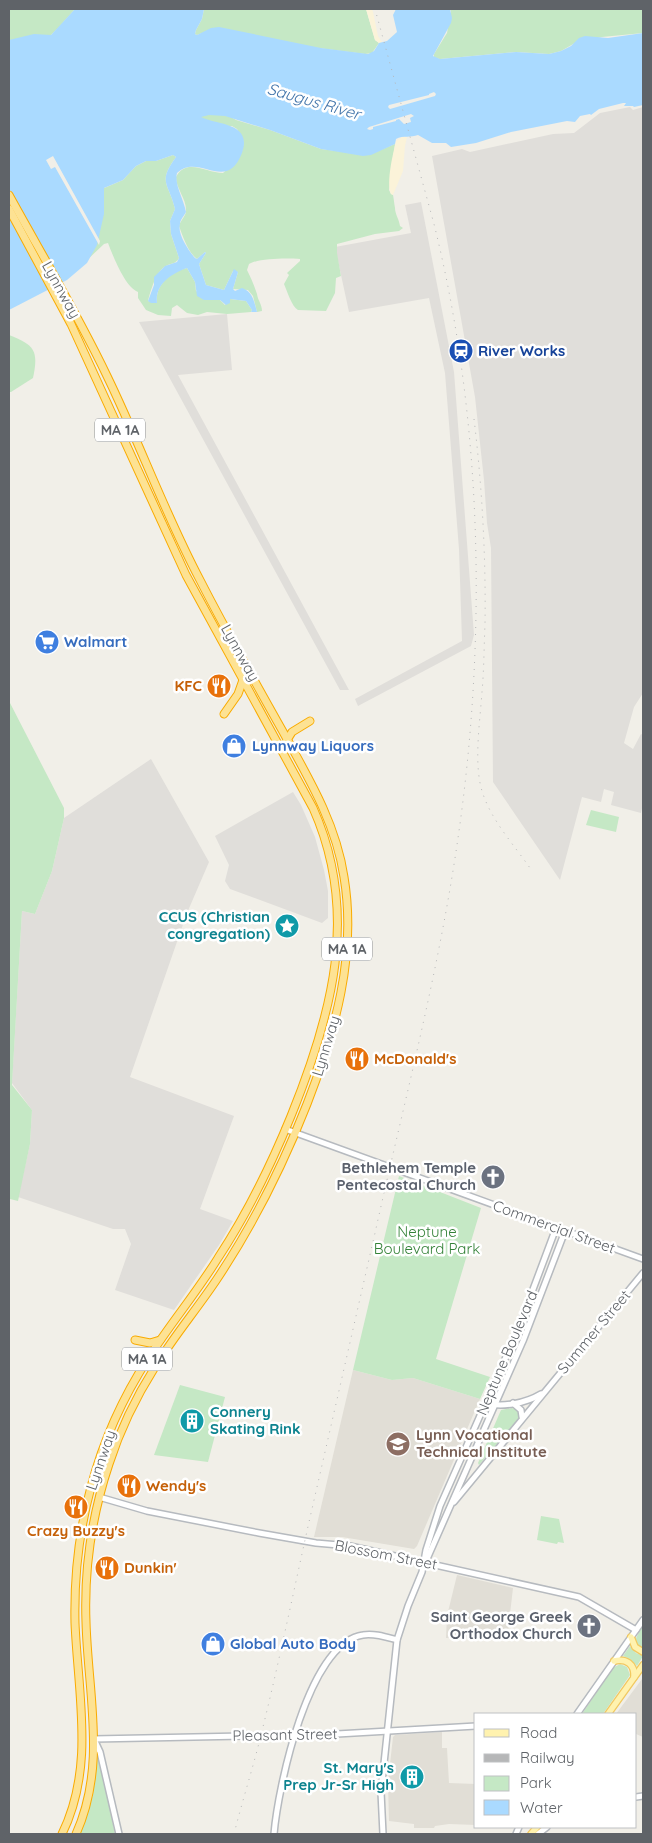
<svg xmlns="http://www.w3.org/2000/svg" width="652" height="1843" font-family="Quicksand,sans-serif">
<rect width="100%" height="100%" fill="#f1efe8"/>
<!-- industrial -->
<g fill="#e0deda">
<path d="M630 107 633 110 643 107V693L634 707 624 743 633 749 641 734 643 735V803L641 813 611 805 614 792 604 789 601 802 582 797 560 880 493 782 491 548 487 523 484 480 475 397 432 156 462 149 470 152 553 134 574 133 600 113Z"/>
<path d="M421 202 454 372 474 635 471 646 358 706 355 699 462 641 459 549 445 373 429 298 349 312 335 247 411 233 405 205Z"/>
<path d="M227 314 232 370 178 375 349 690H340L139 322Z"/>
<path d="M151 759 209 862 187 913 130 1077 234 1116 200 1209 233 1221 219 1245 174 1310 115 1290 131 1244 125 1229H113L18 1197 30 1144 32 1110 12 1083 22 911 35 914 52 871 64 818Z"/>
<path d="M293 792 301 805 315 837 324 870 328 891V918L322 923 230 889 225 881 229 865 215 836Z"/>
</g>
<!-- education -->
<g fill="#e1ded6">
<path d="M353 1370 392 1380 413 1378 480 1399 417 1546 414 1549 342 1537H314Z"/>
<path d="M457 1575 513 1588 507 1640 446 1638 447 1616Z"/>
<path d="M642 1679 643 1681V1737L636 1734V1714H616Z"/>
<path d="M442 1732V1748H447L449 1783 476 1784V1825L449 1824 435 1826 434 1828H414V1824L389 1821 388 1782 393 1737 395 1735Z"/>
</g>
<!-- green -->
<g fill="#c5e8c5">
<path d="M9 9H75L59 27 48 38 9 56Z"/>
<path d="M204 9H366L375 40 379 43 372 53 365 54 202 33 197 35 195 34 196 30 202 19Z"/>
<path d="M450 9H643V33L602 37 575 43 561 51 549 54 516 52 440 59 434 58V54L447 33 451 12Z"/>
<path d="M181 86 236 120 270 130 321 149 368 155 395 144 389 190 391 194 393 195C394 200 394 203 395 208 395 214 399 219 400 226L403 228 399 231 375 234 337 244V253L341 276 336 278 335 293 326 311 298 310C292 307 287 291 284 284L289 275 287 273 300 261V259C288 258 259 258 249 264L247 270C251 278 254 285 257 294 258 301 262 304 262 311L257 312 253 296 248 290 233 289 238 272 233 271 224 290 206 285 199 264 206 253 205 252 197 259C188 252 183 237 179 226 180 221 185 217 186 212 187 199 176 189 176 177 186 157 207 173 223 173 234 163 245 156 243 139L237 129 232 126 153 125Z"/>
<path d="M173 155 176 157C157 183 169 183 175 209L170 221 171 234 179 258C176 264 171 263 166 266 156 271 151 290 148 301L157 303C155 284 171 272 187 268L195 282 196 291 210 299 220 300 225 305 230 299 246 301 252 310 251 312 227 314 207 312 198 315 187 313 177 305 172 308 171 316 158 315 146 310 138 298V292C125 287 113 256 108 243L104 244 86 261 102 189 123 180 136 166 148 160 156 161Z"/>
<path d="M9 335C34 345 39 350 33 378L11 392H9Z"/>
<path d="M9 701 64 808V818L52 871 35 914 22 911 12 1085 32 1110 30 1144 18 1201 10 1199 9 1195Z"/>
<path d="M591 810 619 817 616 832 586 825Z"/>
<path d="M399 1176 481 1208 436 1359 490 1377 480 1399 413 1378 392 1380 353 1370Z"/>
<path d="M180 1385 225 1397 208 1462 154 1455Z"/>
<path d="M512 1408 518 1410V1419L479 1465 478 1463 501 1410Z"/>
<path d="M541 1516 559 1519 564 1543 558 1542 557 1544 537 1540Z"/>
<path d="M643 1625V1650L637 1646 635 1640Z"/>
<path d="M630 1646 636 1653 643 1656 637 1666 630 1659 623 1656Z"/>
<path d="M620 1664 627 1667 630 1675 603 1714H582L613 1668Z"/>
<path d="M98 1753 115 1834H80L93 1795Z"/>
</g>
<!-- sand -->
<g fill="#fbf3d9">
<path d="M366 9H372L373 12 378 36 382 42 379 43 375 40Z"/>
<path d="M402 137H407L405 146 403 171 393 195 391 194C386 182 393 154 396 141Z"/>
</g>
<!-- water -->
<path fill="#aadaff" d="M75 9H204L202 19 196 30 195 34 197 35 211 28 219 27 321 48 368 54 374 51 379 43 387 41 397 32 393 15 396 9H450L452 18 451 23 433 56 440 59 516 52 549 54 561 51 571 46 579 38 585 36 608 38 643 33V105L634 107 633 106H624L626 103H623L599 109 591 115 590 114 580 116 575 122 567 121 511 132 476 143 451 147 446 143H432L418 135C411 138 403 135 396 139L395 144 371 155 363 156 321 149 270 130 225 116 209 115 201 117C216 125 253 122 242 153 226 194 199 152 177 173 174 184 184 200 186 212 184 216 180 220 180 224 177 234 189 251 195 258L197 259 205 252 206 253 199 264 206 285 224 290 234 269 238 272 233 289 235 291 242 288C253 292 254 301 257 312H251L252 310 246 301 230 299V303L226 305 220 300H204L197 296 195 282 187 268C171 274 155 284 157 303H151L148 301 154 285V277L165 266 177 262 179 258 171 234 170 221 175 209C169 183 157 183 176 157L173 155 156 161H146L136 166 123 180 104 188V214L97 245 87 263 67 280 9 310V40L34 34 51 35Z"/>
<!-- pier -->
<g fill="#f1efe8">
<path d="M434 92 436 94 435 96 390 109 388 107 389 105 429 95V94Z"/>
<path d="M411 114 414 116 410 118 411 122 404 124 399 119 396 120V121L373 127V129L370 130 367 129 369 127Z"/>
<path d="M53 156 100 241 99 245 55 167 51 169 46 160Z"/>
</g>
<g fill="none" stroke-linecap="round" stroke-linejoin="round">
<defs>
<g id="secondary">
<path d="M285 1129 643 1259"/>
<path d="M486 1403C502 1408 526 1403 541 1394"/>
<path d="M513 1403 521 1410 522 1417"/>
<path d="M99 1497 147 1511 259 1533 316 1543 350 1546 579 1597 636 1630"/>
<path d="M454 1502 643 1273"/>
<path d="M427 1559 523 1341 565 1231"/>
<path d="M577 1714 643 1620"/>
<path d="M636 1797 643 1796"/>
<path d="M119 1834 100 1752 94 1739 337 1734 476 1726"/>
<path d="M274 1834C278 1788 308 1643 363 1635 374 1633 386 1637 397 1640"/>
<path d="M383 1834 381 1792 397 1640 408 1606 422 1572 426 1550 440 1506 517 1332 556 1228"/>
<path d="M516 1834 519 1827"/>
<path d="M538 1834 547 1827"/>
</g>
<g id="primary">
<path d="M631 1637 635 1647 643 1652"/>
<path d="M614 1661C626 1658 635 1664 634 1677"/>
<path d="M608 1714 643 1665"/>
<path d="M531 1834 537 1827"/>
</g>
<g id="highway">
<path d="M9 195C42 255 78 315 107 376 140 444 165 514 200 580 226 631 254 680 282 730 308 777 336 823 344 877 357 955 335 1032 307 1104 283 1165 253 1225 217 1279 197 1309 174 1336 155 1367 136 1397 120 1430 109 1464 92 1515 84 1568 86 1622 88 1695 107 1765 76 1834"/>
<path d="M9 209 71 324 186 575 313 808C360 913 332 1015 291 1116 271 1165 247 1214 218 1258 197 1292 171 1323 149 1357 123 1397 103 1441 91 1487 79 1531 74 1578 75 1623 78 1695 95 1767 62 1834"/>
<path d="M224 714 238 694 243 680"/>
<path d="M287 740 292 732 310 721"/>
<path d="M135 1340 150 1343 160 1340"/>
</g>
</defs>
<!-- secondary casing -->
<use href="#secondary" stroke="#b6babf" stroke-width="8"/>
<!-- primary casing -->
<use href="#primary" stroke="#f2c960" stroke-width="8"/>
<!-- highway casing -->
<use href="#highway" stroke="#f9ab00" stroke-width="9"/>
<!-- secondary -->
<use href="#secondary" stroke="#fff" stroke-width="5"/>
<!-- primary -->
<use href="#primary" stroke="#fff2af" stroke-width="5.5"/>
<!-- highway -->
<use href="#highway" stroke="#fde293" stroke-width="7"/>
<!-- rail -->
<g stroke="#b6b7b8" stroke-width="1" stroke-dasharray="1 6" stroke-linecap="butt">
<path d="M474 419C482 485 486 557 485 624 484 647 484 670 482 692 480 722 473 766 483 794 492 821 514 845 530 868"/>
<path d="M234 1834C242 1802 252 1771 260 1739 278 1667 293 1594 309 1522 331 1426 353 1329 375 1233 404 1102 439 971 458 838 487 638 483 421 434 224L375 9"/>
</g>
</g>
<!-- icons -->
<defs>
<symbol id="station-disc" viewBox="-11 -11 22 22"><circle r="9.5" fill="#1a4fb4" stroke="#fff"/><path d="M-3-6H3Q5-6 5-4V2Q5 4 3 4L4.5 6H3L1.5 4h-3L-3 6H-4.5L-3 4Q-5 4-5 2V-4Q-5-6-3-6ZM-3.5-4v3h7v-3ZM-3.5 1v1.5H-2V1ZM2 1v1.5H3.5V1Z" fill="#fff"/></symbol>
<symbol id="supermarket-disc" viewBox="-11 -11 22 22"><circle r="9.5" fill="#3f7fe0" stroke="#fff"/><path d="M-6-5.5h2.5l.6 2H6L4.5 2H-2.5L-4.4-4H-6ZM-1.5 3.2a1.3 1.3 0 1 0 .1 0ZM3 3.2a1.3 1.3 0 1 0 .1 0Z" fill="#fff"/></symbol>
<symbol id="restaurant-disc" viewBox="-11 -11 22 22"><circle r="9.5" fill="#e8710a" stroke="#fff"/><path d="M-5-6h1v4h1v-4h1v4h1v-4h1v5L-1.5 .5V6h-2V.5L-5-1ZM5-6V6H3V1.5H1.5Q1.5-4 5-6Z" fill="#fff"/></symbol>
<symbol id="shop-disc" viewBox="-11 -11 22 22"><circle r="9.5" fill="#3f7fe0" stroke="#fff"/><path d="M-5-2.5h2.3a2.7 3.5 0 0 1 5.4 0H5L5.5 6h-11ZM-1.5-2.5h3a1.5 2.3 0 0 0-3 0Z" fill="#fff"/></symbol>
<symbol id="sight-disc" viewBox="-11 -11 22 22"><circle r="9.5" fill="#0f9aa8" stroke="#fff"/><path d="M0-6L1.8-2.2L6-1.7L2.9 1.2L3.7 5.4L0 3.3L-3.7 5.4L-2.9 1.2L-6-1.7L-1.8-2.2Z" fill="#fff"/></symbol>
<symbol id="church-disc" viewBox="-11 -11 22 22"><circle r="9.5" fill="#6b7280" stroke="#fff"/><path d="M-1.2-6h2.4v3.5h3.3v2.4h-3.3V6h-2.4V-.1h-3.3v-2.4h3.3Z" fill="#fff"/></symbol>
<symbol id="building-disc" viewBox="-11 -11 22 22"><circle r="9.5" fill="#0f9aa8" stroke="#fff"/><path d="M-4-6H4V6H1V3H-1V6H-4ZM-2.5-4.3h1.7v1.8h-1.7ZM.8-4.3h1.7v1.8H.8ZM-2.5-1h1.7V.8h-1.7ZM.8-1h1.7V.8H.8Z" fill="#fff"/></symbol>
<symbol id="school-disc" viewBox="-11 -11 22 22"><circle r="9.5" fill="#8d6e63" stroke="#fff"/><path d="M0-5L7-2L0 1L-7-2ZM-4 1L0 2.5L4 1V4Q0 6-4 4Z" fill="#fff"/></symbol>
</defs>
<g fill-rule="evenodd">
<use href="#station-disc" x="447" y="337" width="28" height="28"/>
<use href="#supermarket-disc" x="33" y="628" width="28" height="28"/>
<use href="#restaurant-disc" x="205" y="672" width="28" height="28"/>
<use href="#shop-disc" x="220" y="732" width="28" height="28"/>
<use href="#sight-disc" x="273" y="912" width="28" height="28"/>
<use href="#restaurant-disc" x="343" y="1045" width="28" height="28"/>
<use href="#church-disc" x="479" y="1163" width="28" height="28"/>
<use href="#building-disc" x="178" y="1407" width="28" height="28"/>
<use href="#school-disc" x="384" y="1430" width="28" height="28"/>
<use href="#restaurant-disc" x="115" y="1472" width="28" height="28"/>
<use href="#restaurant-disc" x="62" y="1493" width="28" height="28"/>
<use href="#restaurant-disc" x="93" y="1554" width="28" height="28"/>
<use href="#church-disc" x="575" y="1612" width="28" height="28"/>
<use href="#shop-disc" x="199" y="1630" width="28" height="28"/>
<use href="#building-disc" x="398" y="1763" width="28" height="28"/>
</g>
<g text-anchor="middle" stroke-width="5" stroke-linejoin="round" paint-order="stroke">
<!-- shield labels -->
<g fill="#fff" stroke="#8f9295" stroke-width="1">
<rect x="95" y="418.5" width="50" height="23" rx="4"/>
<rect x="322" y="937.5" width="50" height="23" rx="4"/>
<rect x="122" y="1347.5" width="50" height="23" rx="4"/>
</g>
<g font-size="14" font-weight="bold" fill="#5f6368">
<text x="120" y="435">MA 1A</text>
<text x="347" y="954">MA 1A</text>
<text x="147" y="1364">MA 1A</text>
</g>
<!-- street labels -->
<g font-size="15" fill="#5f6368" stroke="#fff">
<text transform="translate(61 290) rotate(61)" y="5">Lynnway</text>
<text transform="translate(240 653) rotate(61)" y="5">Lynnway</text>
<text transform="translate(326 1046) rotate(-73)" y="5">Lynnway</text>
<text transform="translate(554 1227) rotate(20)" y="5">Commercial Street</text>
<text transform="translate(594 1332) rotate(-50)" y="5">Summer Street</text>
<text transform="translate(507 1353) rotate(-67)" y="5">Neptune Boulevard</text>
<text transform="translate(101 1460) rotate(-71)" y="5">Lynnway</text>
<text transform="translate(386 1555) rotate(11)" y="5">Blossom Street</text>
<text transform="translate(285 1735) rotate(-1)" y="5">Pleasant Street</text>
</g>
<!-- transit labels -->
<g font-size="15" font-weight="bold" fill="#164399" stroke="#fff" text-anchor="start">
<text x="478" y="356">River Works</text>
</g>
<!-- shop labels -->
<g font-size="15" font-weight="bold" fill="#366cbe" stroke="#fff" text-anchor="start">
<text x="64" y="647">Walmart</text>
<text x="252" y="751">Lynnway Liquors</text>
<text x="230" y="1649">Global Auto Body</text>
</g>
<!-- food labels -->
<g font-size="15" font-weight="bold" fill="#c56008" stroke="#fff" text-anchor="start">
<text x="202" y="691" text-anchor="end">KFC</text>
<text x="374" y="1064">McDonald's</text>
<text x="146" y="1491">Wendy's</text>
<text x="76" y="1536" text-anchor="middle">Crazy Buzzy's</text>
<text x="124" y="1573">Dunkin'</text>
</g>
<!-- culture labels -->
<g font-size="15" font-weight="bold" fill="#0d838f" stroke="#fff" text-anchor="end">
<text x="270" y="922">CCUS (Christian<tspan x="270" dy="17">congregation)</tspan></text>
<text x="210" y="1417" text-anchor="start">Connery<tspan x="210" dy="17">Skating Rink</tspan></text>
<text x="394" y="1773">St. Mary's<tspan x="394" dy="17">Prep Jr-Sr High</tspan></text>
</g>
<!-- worship labels -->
<g font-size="15" font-weight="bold" fill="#5b616d" stroke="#fff" text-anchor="end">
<text x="476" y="1173">Bethlehem Temple<tspan x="476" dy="17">Pentecostal Church</tspan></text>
<text x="572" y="1622">Saint George Greek<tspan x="572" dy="17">Orthodox Church</tspan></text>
</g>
<!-- park labels -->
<g font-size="15" fill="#348238" stroke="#fff">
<text x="427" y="1237">Neptune<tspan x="427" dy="17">Boulevard Park</tspan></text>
</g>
<!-- education labels -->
<g font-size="15" font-weight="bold" fill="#785e54" stroke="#fff" text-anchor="start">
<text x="416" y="1440">Lynn Vocational<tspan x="416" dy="17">Technical Institute</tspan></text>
</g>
<!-- water labels -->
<g font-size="16" font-style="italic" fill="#4174aa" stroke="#fff">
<text transform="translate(314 101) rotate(16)" y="6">Saugus River</text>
</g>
</g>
<!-- border -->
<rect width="652" height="1843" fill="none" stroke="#5f6368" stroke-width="20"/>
<!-- legend -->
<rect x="474" y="1713" width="162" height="115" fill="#ffffff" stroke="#bfc1c3"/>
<rect x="484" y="1729" width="25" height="8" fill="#fff2af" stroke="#bfc1c3"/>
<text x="520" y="1738" font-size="15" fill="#5f6368">Road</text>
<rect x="484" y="1754" width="25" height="8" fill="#b6b7b8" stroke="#bfc1c3"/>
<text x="520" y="1763" font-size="15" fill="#5f6368">Railway</text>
<rect x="484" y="1776" width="25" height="15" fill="#c5e8c5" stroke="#bfc1c3"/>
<text x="520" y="1788" font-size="15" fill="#5f6368">Park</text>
<rect x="484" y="1800" width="25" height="15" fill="#aadaff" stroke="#bfc1c3"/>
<text x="520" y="1813" font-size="15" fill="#5f6368">Water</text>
</svg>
